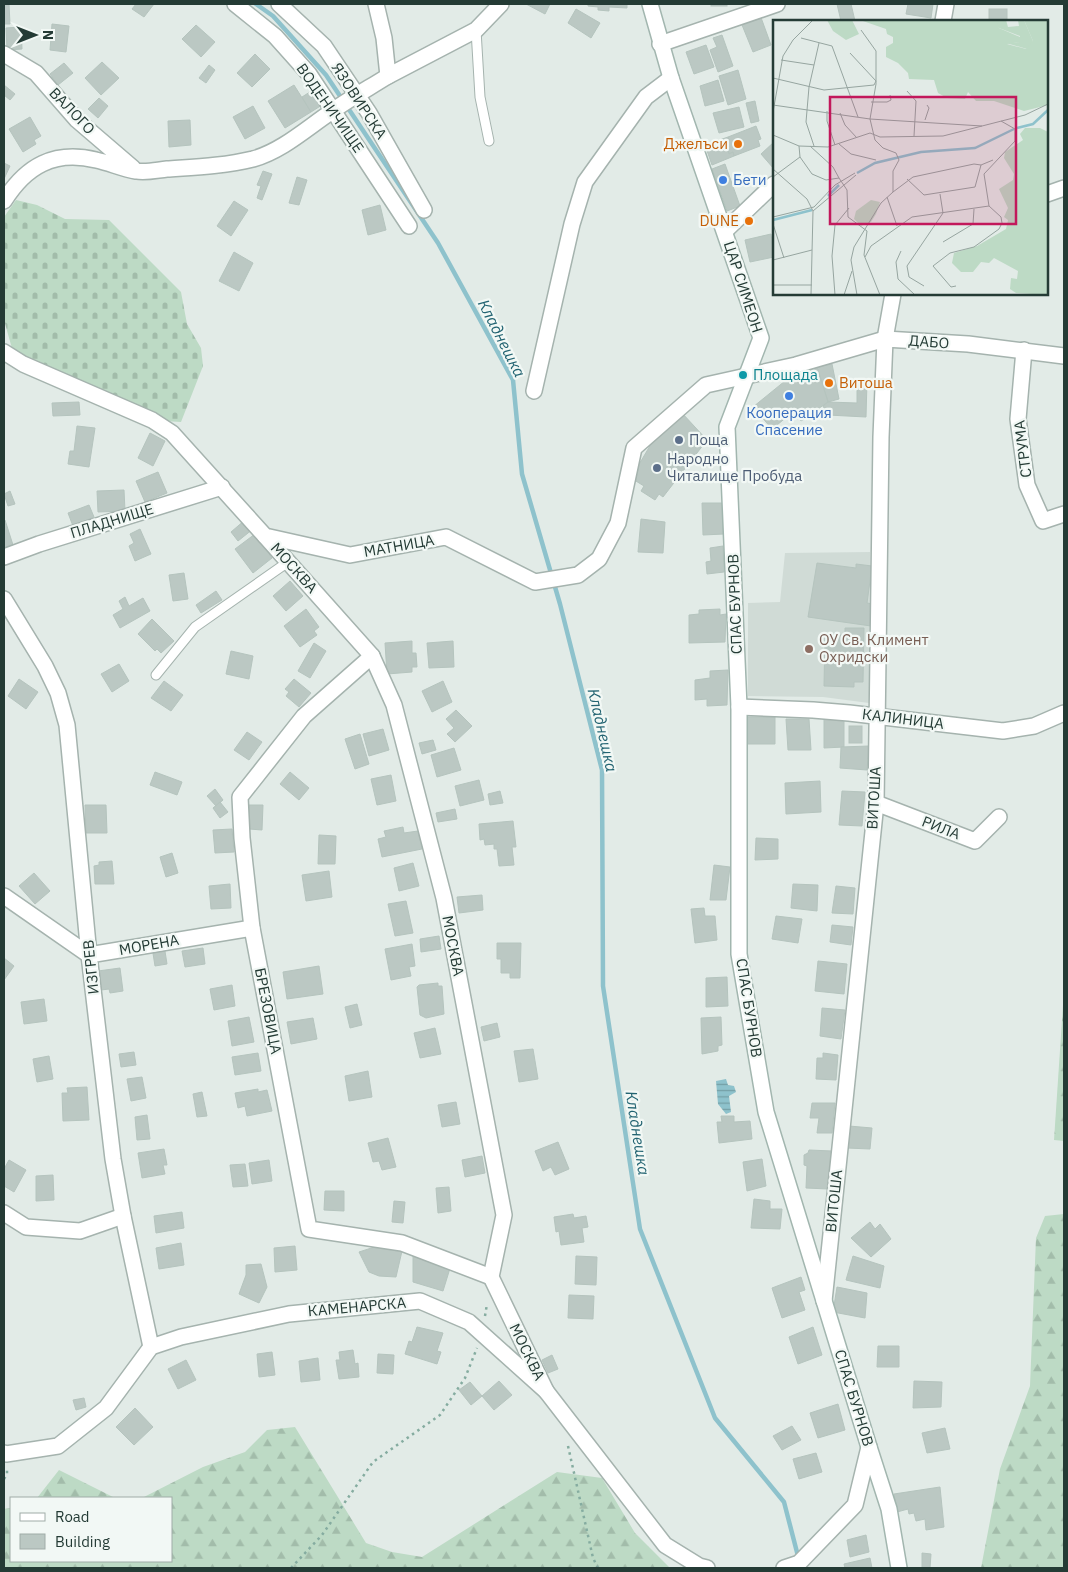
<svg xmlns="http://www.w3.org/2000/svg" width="1068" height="1572" font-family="'IBM Plex Sans',sans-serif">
<defs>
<pattern id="forest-firs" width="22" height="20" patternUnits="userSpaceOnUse" patternTransform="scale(1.25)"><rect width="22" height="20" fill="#bddac5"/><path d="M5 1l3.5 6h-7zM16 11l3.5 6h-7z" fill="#a2bcaa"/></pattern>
<pattern id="cemetery-stones" width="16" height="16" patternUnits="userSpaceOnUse" patternTransform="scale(1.25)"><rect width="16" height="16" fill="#bddac5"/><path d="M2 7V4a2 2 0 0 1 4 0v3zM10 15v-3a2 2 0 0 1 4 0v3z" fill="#a2bcaa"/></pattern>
<pattern id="water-rules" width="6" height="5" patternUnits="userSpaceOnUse" patternTransform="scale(1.25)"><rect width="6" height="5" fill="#8ec2cc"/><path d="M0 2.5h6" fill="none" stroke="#749fa6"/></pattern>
</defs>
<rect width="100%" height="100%" fill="#e2ebe7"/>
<!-- built -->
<path fill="#d0dbd6" d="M870 552 869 703 823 697 748 696V603L780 602 785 553Z"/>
<!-- forest -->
<g fill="url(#forest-firs)">
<path d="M1064 990V1141L1054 1140Z"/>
<path d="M1064 1214V1568H981L1000 1469 1030 1386 1036 1238 1045 1216Z"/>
<path d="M295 1427 366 1543 392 1552 422 1557 557 1472 602 1478 635 1533 670 1568H4V1509L11 1508V1561H171V1498H142L203 1467 245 1452 267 1430Z"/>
<path d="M59 1470 115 1498H37Z"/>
</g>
<!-- cemetery -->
<path fill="url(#cemetery-stones)" d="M16 200 37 205 65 219 109 220 181 292 187 324 201 348 203 366 181 422 164 421 13 352 4 320V217Z"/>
<!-- water -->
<path fill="url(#water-rules)" d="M726 1079 728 1085 734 1086 736 1092 729 1096 731 1112 726 1114 718 1104 716 1081Z"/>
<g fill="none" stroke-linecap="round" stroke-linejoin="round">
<!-- stream -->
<path stroke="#8ec2cc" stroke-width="4.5" d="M256 4 273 16 326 75 438 243 513 380 522 474 560 604 602 770 603 986 640 1229 715 1418 784 1502 799 1560"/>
</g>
<!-- building -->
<g fill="#bbc8c3" stroke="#b5c4be">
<path d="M4 4H9L10 24H4Z"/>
<path d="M136 4H154L144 17 132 9Z"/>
<path d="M526 4H550L545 14Z"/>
<path d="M588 4H627V8L609 7V11L598 10V7L588 6Z"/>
<rect x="711" y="4" width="16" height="2"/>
<path d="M837 4H851L855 21H841Z"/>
<path d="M908 4H933L931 18 906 14Z"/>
<path d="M576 9 600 23 591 38 568 23Z"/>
<rect x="989" y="9" width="18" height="12"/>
<path d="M759 12 771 45 753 52 740 20Z"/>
<path d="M52 24 69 26 66 52 50 50Z"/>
<path d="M196 25 215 42 201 57 182 39Z"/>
<path d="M21 27 22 49 7 50 6 28Z"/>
<path d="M722 35 733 66 718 72 710 50 717 47 713 38Z"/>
<path d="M706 45 714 67 694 74 686 52Z"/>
<path d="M255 54 270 69 252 87 237 73Z"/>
<path d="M102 62 119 78 101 95 85 78Z"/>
<path d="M64 63 73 73 58 85 50 74Z"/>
<path d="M209 65 215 70 206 83 199 78Z"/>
<path d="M738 70 746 99 728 105 719 76Z"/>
<path d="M718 80 724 101 705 106 700 86Z"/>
<path d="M4 85 15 94 10 100 4 95Z"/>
<path d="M294 85 311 112 285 128 268 101Z"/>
<path d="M313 90 322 105 311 112 302 97Z"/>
<path d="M99 98 108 106 98 118 88 109Z"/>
<path d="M755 101 759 121 751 123 746 103Z"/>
<path d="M253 106 265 128 245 139 233 117Z"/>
<path d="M739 107 744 127 719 133 713 113Z"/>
<path d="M30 117 41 136 34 140 36 144 23 152 9 129Z"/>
<path d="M190 120 191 145 169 147 168 121Z"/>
<path d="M756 126 761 139 758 140 760 146 734 156 733 152 729 154 725 141 729 140 728 137Z"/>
<path d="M728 137 729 140 725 141 729 154 733 152 734 156 712 165 705 145Z"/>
<path d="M774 142V169L761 154Z"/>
<path d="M4 163 10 166 4 179Z"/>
<path d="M725 164 740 206 727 211 712 169Z"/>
<path d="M263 171 272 174 262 200 257 198 261 186 257 185Z"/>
<path d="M297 177 307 180 299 205 289 203Z"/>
<path d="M234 201 248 210 231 236 217 226Z"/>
<path d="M380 205 386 230 368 235 362 210Z"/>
<path d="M771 234 774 257 750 262 745 240Z"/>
<path d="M234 252 253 263 239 291 219 281Z"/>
<path d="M832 364 839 399 828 402 817 367Z"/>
<path d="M817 367 828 402 801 421 793 412 772 429 753 407 796 372Z"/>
<path d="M857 381H867L866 417 828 415 823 406 828 402 857 403Z"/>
<path d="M79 402 80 415 53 416 52 403Z"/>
<path d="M682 413 707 440 663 497 659 494 655 500 641 491 644 486 631 478 654 439Z"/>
<path d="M77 426 95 428 89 467 68 464 70 451H74Z"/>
<path d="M150 433 165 441 153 466 138 458Z"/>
<path d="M158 472 167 493 145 502 136 481Z"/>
<path d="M124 490 125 511 98 512 97 491Z"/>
<path d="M10 491 15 504 8 506 4 494Z"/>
<path d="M702 503H723L724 534 703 535Z"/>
<path d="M89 505 94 517 73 526 68 513Z"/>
<path d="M641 519 665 522 663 553 638 552Z"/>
<path d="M5 520 13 545 4 548V521Z"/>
<path d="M245 520 253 529 238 541 231 532Z"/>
<path d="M140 529 151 554 135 561 129 546 134 543 130 534Z"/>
<path d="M255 534 272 558 253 573 235 549Z"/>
<path d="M723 546 724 572 707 574 706 562 711 561 710 548Z"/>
<path d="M817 563 856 568V564L872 566 867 603 873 604 871 626 808 617Z"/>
<path d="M184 573 188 599 173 601 169 575Z"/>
<path d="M290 581 303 596 286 611 273 596Z"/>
<path d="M216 591 222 600 201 613 196 605Z"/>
<path d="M125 597 129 606 143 598 150 611 120 628 113 615 123 609 119 601Z"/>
<path d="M306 609 319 627 314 631 317 635 300 647 284 626Z"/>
<path d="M720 609V615L726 614 725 642 689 643V615L699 614V610Z"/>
<path d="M152 619 174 641 161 653 157 649 155 651 138 634Z"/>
<path d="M845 628H864L863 682H854V687L824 686 825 635H845Z"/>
<path d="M412 641V653H416L417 667H412V672L387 674 385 643Z"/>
<path d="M453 641 454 667 429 668 427 643Z"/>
<path d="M314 643 326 651 310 678 298 671Z"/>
<path d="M231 651 253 656 249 679 226 674Z"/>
<path d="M119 664 129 681 112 692 101 674Z"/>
<path d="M728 670 727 705 707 706V699L695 700V680L710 678V671Z"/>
<path d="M19 679 38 692 26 709 8 696Z"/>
<path d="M294 679 311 693 299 707 286 696 289 692 285 689Z"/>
<path d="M164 681 183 695 171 711 151 698Z"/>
<path d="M443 681 452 702 432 712 422 691Z"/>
<path d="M456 710 472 726 455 742 447 734 454 728 446 719Z"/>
<path d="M745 717H775V744H746Z"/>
<path d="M786 719H809L811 750H788Z"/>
<path d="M824 719 844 720V747L824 748Z"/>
<rect x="849" y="726" width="13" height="17"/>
<path d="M383 729 389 750 369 756 363 734Z"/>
<path d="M247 732 262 742 249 760 234 750Z"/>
<path d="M360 734 369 764 355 769 345 739Z"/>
<path d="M433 740 436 750 422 754 419 743Z"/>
<path d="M869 746 867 770 840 768 841 747Z"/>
<path d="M454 748 461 770 437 777 431 755Z"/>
<path d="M155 772 182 782 177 795 150 785Z"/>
<path d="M290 772 309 788 299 800 280 784Z"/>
<path d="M391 775 396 801 377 805 371 779Z"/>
<path d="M479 780 484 800 460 806 455 786Z"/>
<path d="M820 781 821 812 786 814 785 783Z"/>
<path d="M215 789 223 800 216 806 207 796Z"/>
<path d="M500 791 503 803 490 805 488 794Z"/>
<path d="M842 791 865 792 862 826 839 825Z"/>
<path d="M220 802 228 812 220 818 213 808Z"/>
<path d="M85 805H106L107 833H86Z"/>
<path d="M249 805H263L262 830 249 829Z"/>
<path d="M455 809 457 819 438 822 436 813Z"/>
<path d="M513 821 516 847H512L514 865 499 866 497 849H494V844L485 845 484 839 480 840 479 824Z"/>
<path d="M403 827 404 833 418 831 422 849 382 857 378 839 386 837 384 831Z"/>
<path d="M232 829 234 852 215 853 213 830Z"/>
<path d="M319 835 336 836 335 864H318Z"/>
<path d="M756 838 778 839V859L755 860Z"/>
<path d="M172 853 178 873 166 877 160 857Z"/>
<path d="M112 861 114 884H95L94 866 99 865V862Z"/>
<path d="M413 863 419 886 399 891 394 868Z"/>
<path d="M714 865 730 867 726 900H710Z"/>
<path d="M329 871 332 897 306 901 302 875Z"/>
<path d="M34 873 50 891 35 904 19 886Z"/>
<path d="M230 884 231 908 211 909 209 886Z"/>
<path d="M793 884 818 885 817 911 791 908Z"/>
<path d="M836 886 855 888 853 914 832 913Z"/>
<path d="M482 895 483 910 459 913 457 897Z"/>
<path d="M406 901 413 933 395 936 388 904Z"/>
<path d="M704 908 705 916H715L717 940 695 943 691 909Z"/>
<path d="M776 916 802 919 798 943 772 939Z"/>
<path d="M832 925 853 927 851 945 830 942Z"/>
<path d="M439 936 441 949 421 952 420 939Z"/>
<path d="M497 943H521L520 978H510V973H501V959H497Z"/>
<path d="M412 944 415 966 409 967 411 976 391 980 385 949Z"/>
<path d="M164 945 167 964 155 966 152 947Z"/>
<path d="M203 948 205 964 185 967 182 951Z"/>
<path d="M4 958 14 966 4 980Z"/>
<path d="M818 961 847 964 844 994 815 991Z"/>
<path d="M319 966 323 994 287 999 283 972Z"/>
<path d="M120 968 123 991 110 993 109 989 101 990 98 971Z"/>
<path d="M727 977 728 1006 706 1007V978Z"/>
<path d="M438 983V986H442L444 1014 426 1018 420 1015 417 987 419 985Z"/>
<path d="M232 985 235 1006 214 1010 210 989Z"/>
<path d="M44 999 47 1021 24 1024 21 1002Z"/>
<path d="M357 1004 362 1025 350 1028 345 1007Z"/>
<path d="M822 1008 845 1010 841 1039 820 1036Z"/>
<path d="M249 1017 254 1042 232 1046 228 1021Z"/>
<path d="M721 1017 722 1045 718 1046V1051L702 1054 701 1018Z"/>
<path d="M313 1018 317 1039 291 1044 287 1022Z"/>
<path d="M497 1023 500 1037 484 1041 481 1027Z"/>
<path d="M435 1028 441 1054 420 1058 414 1033Z"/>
<path d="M533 1049 538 1079 519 1082 514 1051Z"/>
<path d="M134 1052 136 1065 121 1067 119 1054Z"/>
<path d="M258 1053 261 1071 235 1075 232 1057Z"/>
<path d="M823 1053 838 1055 836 1080 816 1079 817 1058H823Z"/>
<path d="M49 1056 53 1079 37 1082 33 1059Z"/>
<path d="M368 1071 372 1097 349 1101 345 1076Z"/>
<path d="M142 1077 146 1098 131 1101 127 1079Z"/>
<path d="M87 1087 89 1120 63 1121 62 1093H68L67 1088Z"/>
<path d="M258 1089V1092L267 1090 272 1111 247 1116 245 1106 238 1108 235 1093Z"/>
<path d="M202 1092 207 1116 197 1117 193 1094Z"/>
<path d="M456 1102 460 1124 442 1127 438 1105Z"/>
<path d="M812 1103H835L832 1133H817L819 1118H810Z"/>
<path d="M147 1115 150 1139 137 1140 135 1117Z"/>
<path d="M721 1116H734V1122L750 1121 752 1139 719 1143 717 1122H722Z"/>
<path d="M849 1126 872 1128 870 1149 847 1148Z"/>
<path d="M388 1138 396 1167 382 1170 379 1161 373 1162 368 1143Z"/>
<path d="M558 1142 569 1169 555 1175 551 1167 543 1171 535 1151Z"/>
<path d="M164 1149 167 1165H163L165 1174 142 1178 138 1153Z"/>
<path d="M809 1150 832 1151 828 1189 806 1188 807 1166 804 1165V1155L808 1153Z"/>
<path d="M482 1156 485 1173 465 1177 462 1160Z"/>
<path d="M762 1159 766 1186 747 1191 743 1162Z"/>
<path d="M9 1160 26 1170 14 1192 4 1186V1169Z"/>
<path d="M269 1160 272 1181 252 1184 249 1163Z"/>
<path d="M245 1164 248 1186 233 1187 230 1165Z"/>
<path d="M53 1175 54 1200 36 1201V1176Z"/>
<path d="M449 1187 451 1211 438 1213 436 1188Z"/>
<path d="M325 1191H344V1211L324 1210Z"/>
<path d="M754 1199 770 1201V1209H782L780 1229 751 1228Z"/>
<path d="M394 1201 405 1202 403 1223 392 1222Z"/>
<path d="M182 1212 184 1228 156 1233 154 1216Z"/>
<path d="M573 1214 574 1218 586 1216 588 1227 582 1228 584 1242 561 1245 559 1231 556 1232 554 1217Z"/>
<path d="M870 1222 875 1229 880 1224 891 1239 871 1257 851 1238Z"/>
<path d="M390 1242 402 1251 396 1277 379 1276 369 1272 359 1252Z"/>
<path d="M181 1243 184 1265 159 1269 156 1248Z"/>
<path d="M295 1246 297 1270 275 1272 274 1248Z"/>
<path d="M413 1253 451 1265 443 1291 413 1282Z"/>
<path d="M576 1256 597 1257 596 1285 575 1284Z"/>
<path d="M853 1256 884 1266 880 1288 846 1280Z"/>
<path d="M261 1264 267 1287 259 1303 239 1294 246 1275V1265Z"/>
<path d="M801 1277 805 1290 799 1292 805 1310 782 1318 772 1288Z"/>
<path d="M837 1287 867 1293 865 1318 833 1312Z"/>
<path d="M569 1295 594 1296 593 1319 568 1318Z"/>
<path d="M417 1327 443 1333 437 1351 441 1352 437 1364 405 1354 409 1341 412 1342Z"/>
<path d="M813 1327 822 1355 798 1364 789 1337Z"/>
<path d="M878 1346H899V1367H877Z"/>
<path d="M353 1350 355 1364 358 1363 359 1377 339 1379 336 1360H340L339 1352Z"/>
<path d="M272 1352 275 1375 259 1377 257 1354Z"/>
<path d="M378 1354 394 1355 393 1374 377 1373Z"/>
<path d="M552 1355 558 1369 548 1373 542 1360Z"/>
<path d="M318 1358 320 1380 301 1382 299 1361Z"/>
<path d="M186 1360 196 1380 178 1389 168 1369Z"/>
<path d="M499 1381 512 1395 494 1410 482 1396Z"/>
<path d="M914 1381 942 1382 941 1407 913 1408Z"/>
<path d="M470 1382 482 1396 471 1405 459 1390Z"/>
<path d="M84 1398 86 1407 76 1410 73 1400Z"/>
<path d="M838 1404 845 1430 818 1438 810 1413Z"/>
<path d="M135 1408 153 1427 134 1445 116 1427Z"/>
<path d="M792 1426 801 1440 782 1450 773 1436Z"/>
<path d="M945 1428 950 1449 927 1453 922 1433Z"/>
<path d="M816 1453 822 1472 799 1479 793 1459Z"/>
<path d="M940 1487 944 1527 926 1530 925 1519 916 1521 914 1513 909 1514 908 1509 897 1512 894 1494Z"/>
<path d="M866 1535 869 1552 850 1557 847 1540Z"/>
<path d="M922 1553 931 1554 930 1568H922Z"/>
<path d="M870 1558 872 1568H845L844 1564Z"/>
</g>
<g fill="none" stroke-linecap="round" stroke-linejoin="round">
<defs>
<g id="lane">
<path d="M476 30 480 97 489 141"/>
<path d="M156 675 195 627 288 562"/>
</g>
<g id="street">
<path d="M235 4 275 36 309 74 409 226"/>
<path d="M279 4 324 46 369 113 424 210"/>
<path d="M943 21 946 4"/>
<path d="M660 44 777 4"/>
<path d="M4 54 36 73 77 120 133 168"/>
<path d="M388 76 476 30 501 4"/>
<path d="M1047 194 1064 188"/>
<path d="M4 201C26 166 54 150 96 160 110 163 123 169 136 171 146 173 157 170 167 169 196 167 224 166 253 159 282 151 307 128 331 112 349 99 369 88 388 76L384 38 376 4"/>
<path d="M725 231 774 184"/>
<path d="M1024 350 1018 419 1027 485 1043 521 1064 514"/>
<path d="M4 352 23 364 152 420 172 433 265 536 350 555 446 537 535 582 578 575 599 559 618 523 634 448 706 385 796 365 885 339 968 344 1064 356"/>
<path d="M534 391 572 224 585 182 646 97 671 78"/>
<path d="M265 536 372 656 394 705 444 898 504 1215 491 1277 546 1391"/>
<path d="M4 557 39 544 222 487"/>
<path d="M4 599 45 666 58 693 67 725 89 955 113 1159 123 1216 151 1347"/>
<path d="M372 656 304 716 240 797 242 838 252 928 309 1229 402 1243 491 1277"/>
<path d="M739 707 813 710 849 713 1003 731 1034 726 1064 713"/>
<path d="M876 803 975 841 999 817"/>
<path d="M4 896 89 955 252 928"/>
<path d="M4 1213 26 1227 80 1231 123 1216"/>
<path d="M824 1301 876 803 881 437 885 339 893 294"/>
<path d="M4 1453 6 1454 58 1446 106 1408 151 1347 181 1337 289 1314 420 1301 469 1322 546 1391 665 1545 699 1566 707 1568"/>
<path d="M784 1568 799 1563 855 1505 869 1447"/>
</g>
<path id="secondary" d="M650 4 671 78 761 338 727 427 739 707V954L766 1112 869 1447 889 1509 899 1568"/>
</defs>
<!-- lane casing -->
<use href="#lane" stroke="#a5b3ae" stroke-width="11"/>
<!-- street casing -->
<use href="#street" stroke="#a5b3ae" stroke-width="18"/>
<!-- secondary casing -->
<use href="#secondary" stroke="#a2b6af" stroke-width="18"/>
<!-- path -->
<g stroke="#85aca0" stroke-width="2.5" stroke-dasharray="2.5 4" stroke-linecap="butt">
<path d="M485 1316 487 1304"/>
<path d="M568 1446 593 1558 598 1568"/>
<path d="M4 1479 7 1474V1468"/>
<path d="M291 1568 322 1535 373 1462 440 1415 465 1378 477 1348"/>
</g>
<!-- lane -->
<use href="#lane" stroke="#fff" stroke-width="9"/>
<!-- street -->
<use href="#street" stroke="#fff" stroke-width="15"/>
<!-- secondary -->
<use href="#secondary" stroke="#fff" stroke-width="15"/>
</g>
<!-- markers -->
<g fill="#e8710a" stroke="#f2f8f5" stroke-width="2">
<circle cx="738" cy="144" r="5"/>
<circle cx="749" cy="221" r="5"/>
<circle cx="829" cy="383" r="5"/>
</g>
<g fill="#3f7fe0" stroke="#f2f8f5" stroke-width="2">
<circle cx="723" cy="180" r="5"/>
<circle cx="789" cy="396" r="5"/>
</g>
<circle fill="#0f9aa8" stroke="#f2f8f5" stroke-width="2" cx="743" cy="375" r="5"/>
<g fill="#5c6f8a" stroke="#f2f8f5" stroke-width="2">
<circle cx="679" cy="440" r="5"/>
<circle cx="657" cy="468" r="5"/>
</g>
<circle fill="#8d6e63" stroke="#f2f8f5" stroke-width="2" cx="809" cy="649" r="5"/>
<g text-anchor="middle" stroke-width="4.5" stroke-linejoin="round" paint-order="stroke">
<!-- street labels -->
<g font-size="15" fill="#243b35" stroke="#f2f8f5">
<text transform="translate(359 101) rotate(57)" y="5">ЯЗОВИРСКА</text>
<text transform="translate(330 108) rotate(55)" y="5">ВОДЕНИЧИЩЕ</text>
<text transform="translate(72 111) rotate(46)" y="5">ВАЛОГО</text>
<text transform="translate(743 287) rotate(72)" y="5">ЦАР СИМЕОН</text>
<text transform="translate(929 342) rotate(4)" y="5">ДАБО</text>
<text transform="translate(1023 449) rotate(-97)" y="5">СТРУМА</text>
<text transform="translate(112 521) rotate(-17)" y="5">ПЛАДНИЩЕ</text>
<text transform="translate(399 546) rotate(-10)" y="5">МАТНИЦА</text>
<text transform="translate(294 568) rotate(48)" y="5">МОСКВА</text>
<text transform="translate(735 604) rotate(-92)" y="5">СПАС БУРНОВ</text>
<text transform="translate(903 719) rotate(7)" y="5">КАЛИНИЦА</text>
<text transform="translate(874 798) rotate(-87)" y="5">ВИТОША</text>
<text transform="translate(941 828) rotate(21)" y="5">РИЛА</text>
<text transform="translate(149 945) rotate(-10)" y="5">МОРЕНА</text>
<text transform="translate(453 946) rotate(79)" y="5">МОСКВА</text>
<text transform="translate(91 967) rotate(-96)" y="5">ИЗГРЕВ</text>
<text transform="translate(749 1008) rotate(81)" y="5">СПАС БУРНОВ</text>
<text transform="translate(268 1011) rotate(79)" y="5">БРЕЗОВИЦА</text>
<text transform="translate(834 1201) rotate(-84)" y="5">ВИТОША</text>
<text transform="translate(357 1307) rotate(-5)" y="5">КАМЕНАРСКА</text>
<text transform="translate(527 1352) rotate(64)" y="5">МОСКВА</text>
<text transform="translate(854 1398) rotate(73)" y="5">СПАС БУРНОВ</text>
</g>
<!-- food labels -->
<g font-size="15" fill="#c56008" stroke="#f2f8f5" text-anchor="end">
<text x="728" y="149">Джелъси</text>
<text x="739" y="226">DUNE</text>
<text x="839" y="388" text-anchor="start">Витоша</text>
</g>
<!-- shop labels -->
<g font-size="15" fill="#366cbe" stroke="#f2f8f5" text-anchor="start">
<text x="733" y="185">Бети</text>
<text x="789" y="418" text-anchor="middle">Кооперация<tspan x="789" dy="17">Спасение</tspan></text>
</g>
<!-- culture labels -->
<g font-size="15" fill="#0d838f" stroke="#f2f8f5" text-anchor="start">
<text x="753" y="380">Площада</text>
</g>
<!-- service labels -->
<g font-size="15" fill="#4e5e75" stroke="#f2f8f5" text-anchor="start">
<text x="689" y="445">Поща</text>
<text x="667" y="464">Народно<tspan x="667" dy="17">Читалище Пробуда</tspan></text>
</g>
<!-- education labels -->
<g font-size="15" fill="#785e54" stroke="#f2f8f5" text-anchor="start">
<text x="819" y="645">ОУ Св. Климент<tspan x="819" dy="17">Охридски</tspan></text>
</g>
<!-- water labels -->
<g font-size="16" font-style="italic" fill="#236472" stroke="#f2f8f5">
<text transform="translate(502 338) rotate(63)" y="6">Кладнешка</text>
<text transform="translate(603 730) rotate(77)" y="6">Кладнешка</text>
<text transform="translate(638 1133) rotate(81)" y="6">Кладнешка</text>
</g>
</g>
<!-- overview -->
<g transform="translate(773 20)">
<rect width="275" height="275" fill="#e2ebe7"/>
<path d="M223 0H233L235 7 246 6 245 0H251L260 21 259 26 254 29 233 23 247 22V16L226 8 221 3Z" fill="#bddac5"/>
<path d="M54 0H79L86 14 73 20 60 11ZM87 0H223L226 8 247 17V22L234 24 253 29 260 21 251 0H275V85L251 91 221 81H203L195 72 192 79 174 78 165 73 161 60 136 59 135 53 125 43 113 37V27L120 23V17L114 14 113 9ZM252 108H267L275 112V275L243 273 237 269 238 258 244 259 245 251 221 238 216 243 208 242 200 252H188L179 243 181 233 204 226 233 209 235 200 231 197 235 188 226 169 240 160 241 154 231 138 232 132 250 120 247 114Z" fill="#bddac5"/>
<path d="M98 180 107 182 103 194 98 202 88 206 81 199 83 191Z" fill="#bddac5"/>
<path fill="none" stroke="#8ec2cc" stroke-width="2.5" d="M244 108 260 104 275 90M84 153 102 143 148 132 202 128 241 109M55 176 66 165M0 200 39 190"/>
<path fill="none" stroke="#96a5a0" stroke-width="1" d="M28 18 59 26 85 97M8 40 41 45M0 58 51 70 101 65 103 61 77 33M134 71 143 81 141 116M98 82H114L118 80 117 75M0 85 97 99 209 106M54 91V101L62 125M0 92 10 36 20 20 40 0M67 93 72 105 84 118M152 100 156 88 154 85M0 115 26 126 55 127 97 113 107 117 170 116 252 95 275 84M66 124 78 134 103 140M26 126 27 137 39 154 53 160 66 158 74 170 75 197 94 211 91 235 107 275M37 126 60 147 66 158M41 126 33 102 36 67 46 23M0 149 34 179 40 191 38 275M0 157 27 137M134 159 151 175 202 167 208 145M120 172 140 157 201 144 208 145 220 140M114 177 124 206M40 191 83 155M0 197 41 187 62 165 82 153M0 204 11 238M170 222 200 204 201 189M128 231 123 242 125 259 142 275M92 237 98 226 139 197 216 186M0 240 39 230M0 265H39M151 266 136 257 134 246 170 193 167 174M183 266 178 267 160 246 177 233 201 227 226 209 229 203 228 197 216 186 211 154 242 121V109L228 101M62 275 59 236 62 205 76 188M71 275 79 251M84 275 78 240 81 227 108 183 120 172V151L126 140 123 133 110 128 102 120 97 99 103 64V31L88 10"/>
<path fill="#c2185b" fill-opacity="0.15" stroke="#c2185b" stroke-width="2.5" d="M57 77H243V204H57Z"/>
<rect width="275" height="275" fill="none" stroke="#243b35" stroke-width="2.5"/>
</g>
<!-- border -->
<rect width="1068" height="1572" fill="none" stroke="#243b35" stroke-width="10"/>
<!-- legend -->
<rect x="10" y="1497" width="162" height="65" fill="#f2f8f5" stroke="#a0aca8"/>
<rect x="20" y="1513" width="25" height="8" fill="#ffffff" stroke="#a0aca8"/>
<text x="55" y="1522" font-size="15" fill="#243b35">Road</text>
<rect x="20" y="1534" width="25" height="15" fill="#bbc8c3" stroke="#a0aca8"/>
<text x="55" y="1547" font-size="15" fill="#243b35">Building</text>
<!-- north arrow -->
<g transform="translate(35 35) rotate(90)" stroke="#f2f8f5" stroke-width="4" paint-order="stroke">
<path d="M0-4L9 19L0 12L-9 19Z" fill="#243b35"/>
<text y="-8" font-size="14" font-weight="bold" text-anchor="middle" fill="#243b35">N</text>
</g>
</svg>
